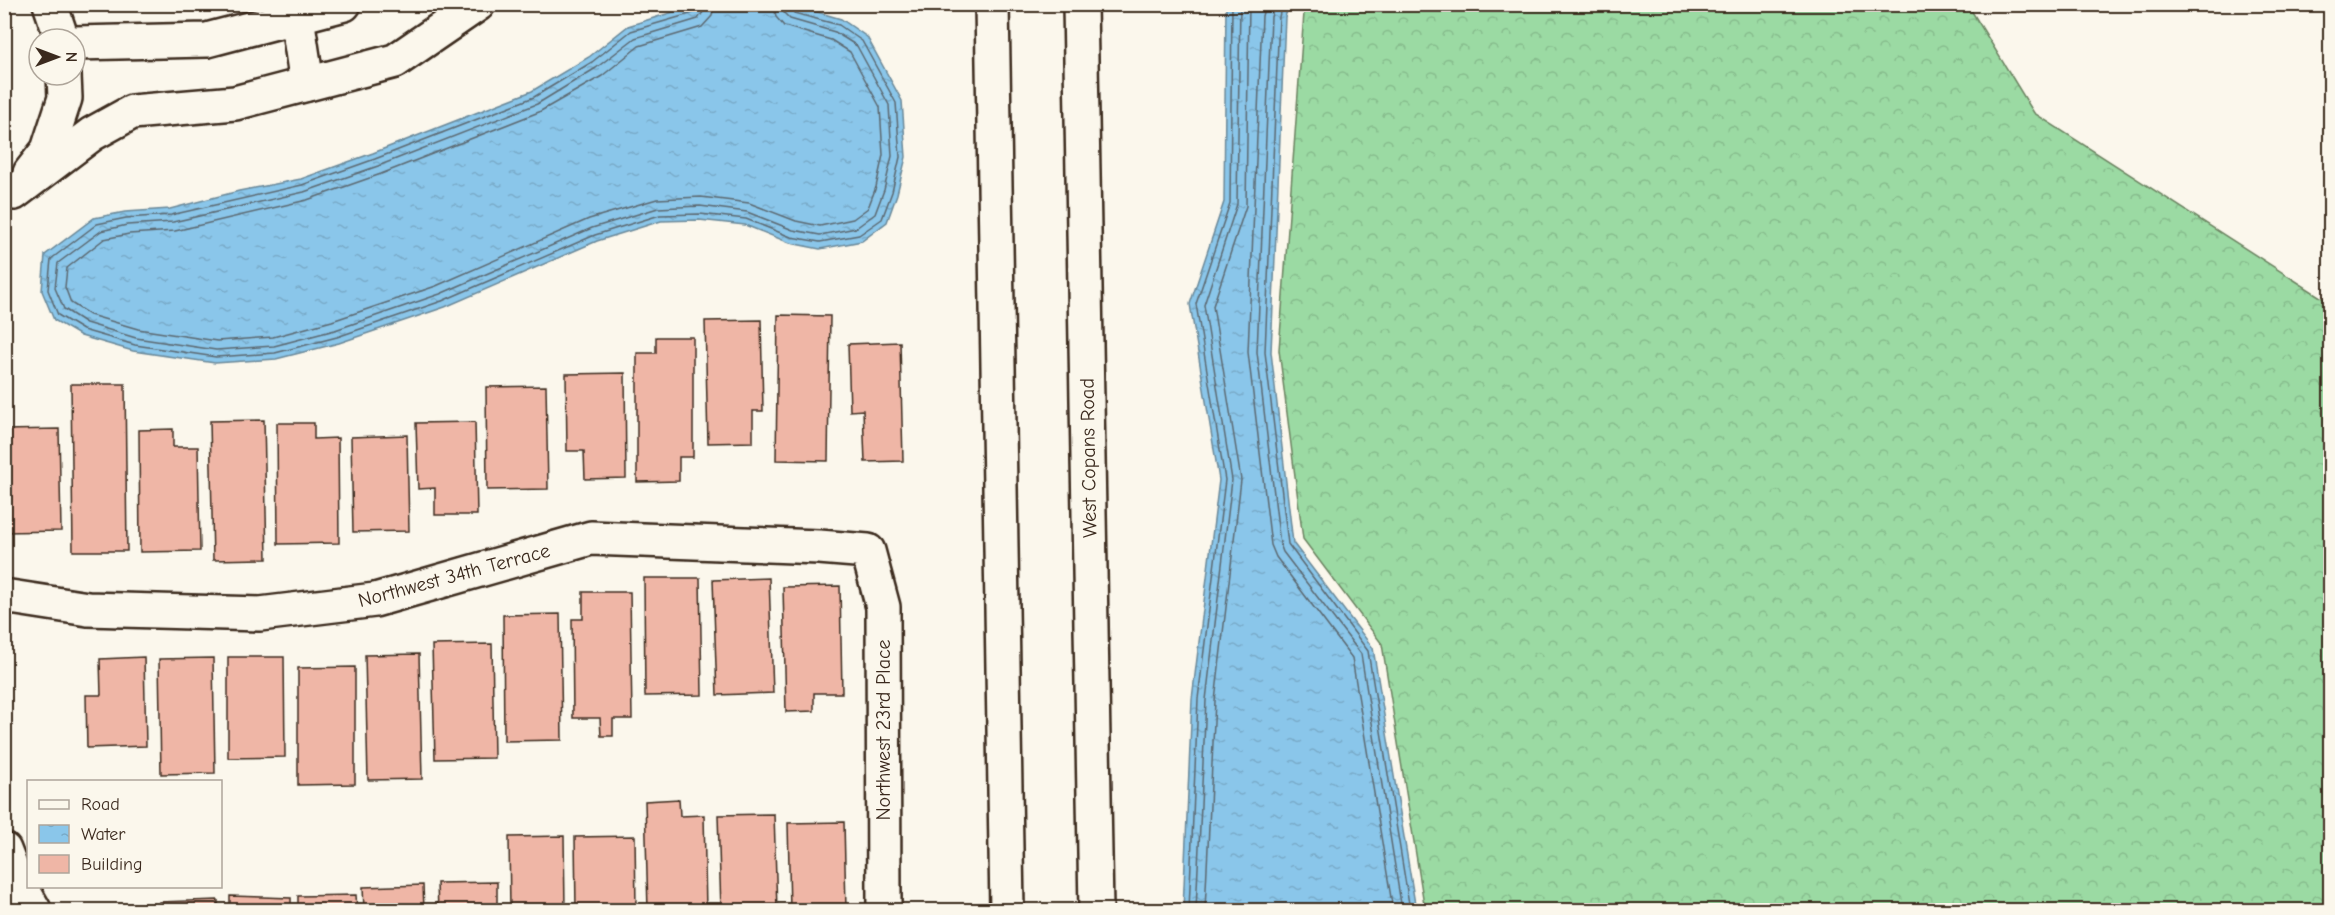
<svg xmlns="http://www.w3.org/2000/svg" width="2335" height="915" font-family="'Comic Neue',sans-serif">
<defs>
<pattern id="forest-crowns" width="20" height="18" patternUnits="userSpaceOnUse" patternTransform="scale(1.5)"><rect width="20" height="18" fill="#9bdaa3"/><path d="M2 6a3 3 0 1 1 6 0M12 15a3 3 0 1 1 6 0" fill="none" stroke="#86bb8c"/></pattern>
<pattern id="water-ripples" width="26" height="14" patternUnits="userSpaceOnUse" patternTransform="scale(1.5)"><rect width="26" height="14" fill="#8ac6ea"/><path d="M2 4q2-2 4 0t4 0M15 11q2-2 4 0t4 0" fill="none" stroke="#78aac8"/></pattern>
</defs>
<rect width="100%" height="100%" fill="#fbf7ec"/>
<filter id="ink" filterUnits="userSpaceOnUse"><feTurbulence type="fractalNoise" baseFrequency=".0167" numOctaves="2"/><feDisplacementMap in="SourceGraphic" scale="12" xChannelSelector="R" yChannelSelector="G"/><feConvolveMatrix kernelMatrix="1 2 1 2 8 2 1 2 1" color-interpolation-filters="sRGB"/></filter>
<g filter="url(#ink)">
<!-- forest -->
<path fill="url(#forest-crowns)" stroke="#6b8260" stroke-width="1.5" d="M1307 5H1968L2034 113 2330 303V910H1425L1382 644 1303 539 1279 350 1304 13Z"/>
<!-- water -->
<g fill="url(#water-ripples)" stroke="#6a8898" stroke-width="1.5">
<path d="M723 4 804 8 841 19 867 37 902 101 906 157 897 194 887 222 862 241 820 249 790 243 745 225 699 220 661 221 597 241 445 307 339 343 276 359 215 363 133 351 81 336 54 320 42 291 45 255 94 218 125 212 170 209 239 191 301 179 373 153 532 91 589 57 628 26 686 8Z"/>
<path d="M1226 5H1289L1285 17 1271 352 1293 543 1373 648 1416 910H1183L1192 699 1219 480 1190 304 1224 202Z"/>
</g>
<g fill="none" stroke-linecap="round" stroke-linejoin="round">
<!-- shore -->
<g stroke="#5b6870" stroke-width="1.5">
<path d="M697 4 693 13 631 31 592 62 534 97 375 159 302 185 171 215 126 218 97 224 51 259 48 290 58 315 83 330 135 345 216 357 275 353 337 337 442 301 595 235 660 215 700 214 746 219 791 237 820 242 859 235 882 219 892 192 900 157 896 103 862 41 839 25 794 13 790 4"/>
<path d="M705 4 703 12 698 19 635 38 596 68 537 104 378 166 304 192 173 222 127 225 101 231 58 263 55 288 64 309 86 323 136 338 216 350 274 346 335 330 440 294 592 228 658 208 700 206 747 212 793 230 820 235 856 228 875 214 884 190 892 156 889 105 857 46 835 32 790 19 784 13 783 4"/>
<path d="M714 4 712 16 702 27 639 46 602 76 539 112 381 174 307 200 175 231 129 234 104 239 67 268 65 287 71 303 90 315 138 329 217 341 273 337 332 321 436 286 589 219 657 199 701 197 749 203 796 221 820 226 853 219 868 208 876 187 883 155 880 107 850 52 831 40 784 26 776 17 774 4"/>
<path d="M1265 4 1262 16 1248 352 1271 545 1276 557 1352 658 1393 910"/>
<path d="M1275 4 1271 17 1257 352 1280 544 1283 552 1361 654 1402 910"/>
<path d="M1282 4 1279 17 1265 352 1288 544 1368 651 1410 910"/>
<path d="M1189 910 1198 699 1225 480 1196 304 1230 203 1232 4"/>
<path d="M1196 910 1206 700 1232 480 1204 305 1237 204 1240 4"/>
<path d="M1205 910 1215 701 1241 480 1213 306 1246 206 1249 4"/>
</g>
</g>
<!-- building -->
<g fill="#efb6a6" stroke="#3b2a1e" stroke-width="1.5">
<path d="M778 315 830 316 828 461 776 460Z"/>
<path d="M761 320 763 411H753V442L708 443 705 321Z"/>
<path d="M656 337H693V457H679V481L637 482V353H656Z"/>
<path d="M900 342 903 461 865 462 863 410 850 411 848 344Z"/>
<path d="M625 373 626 478 585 479 584 451H567L566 374Z"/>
<path d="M71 384H125L127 551H73Z"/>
<path d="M546 386 548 489 487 490 486 387Z"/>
<path d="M264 420 267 559 213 560 210 421Z"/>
<path d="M475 422 477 515H435V488L418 489 416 423Z"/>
<path d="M277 423H314V439L338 438 339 543 278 544Z"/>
<path d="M59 429 61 531 4 532V430Z"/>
<path d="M173 429V447H198L200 551 140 552 139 430Z"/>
<path d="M407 435 409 531 353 532 351 437Z"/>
<path d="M644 578H700L702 695 645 696Z"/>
<path d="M769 578 773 693 717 695 713 580Z"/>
<path d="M840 586 842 693H814V711L786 712 783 587Z"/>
<path d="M583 592H630L632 719H613V736H601L600 718H573L572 619H583Z"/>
<path d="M560 614 562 740 504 741 503 615Z"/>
<path d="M492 644 494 758 435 759 432 645Z"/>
<path d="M419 654 422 779 368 780 365 655Z"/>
<path d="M144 657 146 746 87 748 86 695H101L100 659Z"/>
<path d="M228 657H284L285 757 228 758Z"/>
<path d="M213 658 215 773 161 774 159 659Z"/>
<path d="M355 667V784L298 785V668Z"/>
<path d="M679 799 680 816 704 815 706 910H648L645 801Z"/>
<path d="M774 814 777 910H721L718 815Z"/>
<path d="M844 822 846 910H790L788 823Z"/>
<path d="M564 836 565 910H510L509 837Z"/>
<path d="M635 836 636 910H576L575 837Z"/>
<path d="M497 882V910H438L437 883Z"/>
<path d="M423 885 424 910H364L363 887Z"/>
<path d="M356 895 357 910H298V896Z"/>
<path d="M230 896 291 898V910H230Z"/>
<path d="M218 900V910H159V902Z"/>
</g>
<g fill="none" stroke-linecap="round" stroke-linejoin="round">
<defs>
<g id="minor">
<path d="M50 4 62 39"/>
<path d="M297 17 307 84"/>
<path d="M75 43 207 40 344 4"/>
<path d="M30 173 48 150 65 98 64 75"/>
<path d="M14 193 92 134 132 112 235 103 395 61 478 4"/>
<path d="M4 596 88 609 260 614 375 600 591 538 819 547 868 551 883 607 884 910"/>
<path d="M4 850 13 873 34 910"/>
</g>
<g id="secondary">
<path d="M992 4 1007 910"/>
<path d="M1080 4 1096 910"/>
</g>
</defs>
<!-- minor casing -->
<use href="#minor" stroke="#3b2a1e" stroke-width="38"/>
<!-- secondary casing -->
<use href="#secondary" stroke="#3b2a1e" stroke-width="38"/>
<!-- minor -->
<use href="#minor" stroke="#fbf7ec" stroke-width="33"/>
<!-- secondary -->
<use href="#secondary" stroke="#fbf7ec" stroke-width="33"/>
</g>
</g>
<g text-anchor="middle" stroke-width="6" stroke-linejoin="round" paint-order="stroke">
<!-- street labels -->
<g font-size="20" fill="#3b2a1e" stroke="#fbf7ec">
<text transform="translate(1088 458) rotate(-91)" y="7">West Copans Road</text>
<text transform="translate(454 575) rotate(-15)" y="7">Northwest 34th Terrace</text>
<text transform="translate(883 730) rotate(-90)" y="7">Northwest 23rd Place</text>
</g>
</g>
<!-- margin -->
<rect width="2335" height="915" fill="none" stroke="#fbf7ec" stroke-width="24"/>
<rect x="12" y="12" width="2311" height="891" fill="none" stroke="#3b2a1e" stroke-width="2" filter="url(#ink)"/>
<!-- legend -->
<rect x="27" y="780" width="195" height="108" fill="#fbf7ec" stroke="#aea59a" stroke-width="1.5"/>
<rect x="39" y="800" width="30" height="9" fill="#fbf7ec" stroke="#aea59a" stroke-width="1.5"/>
<text x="81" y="810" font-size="18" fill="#3b2a1e">Road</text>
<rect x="39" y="825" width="30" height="18" fill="url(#water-ripples)" stroke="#aea59a" stroke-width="1.5"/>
<text x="81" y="840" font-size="18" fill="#3b2a1e">Water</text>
<rect x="39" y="855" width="30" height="18" fill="#efb6a6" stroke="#aea59a" stroke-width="1.5"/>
<text x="81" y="870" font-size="18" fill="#3b2a1e">Building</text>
<!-- north arrow -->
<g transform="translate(57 57) rotate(90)"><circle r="28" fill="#fbf7ec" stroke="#aea59a" stroke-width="1.5"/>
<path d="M0-4.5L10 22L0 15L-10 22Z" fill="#3b2a1e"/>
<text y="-9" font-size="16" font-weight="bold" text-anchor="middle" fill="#3b2a1e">N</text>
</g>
</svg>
